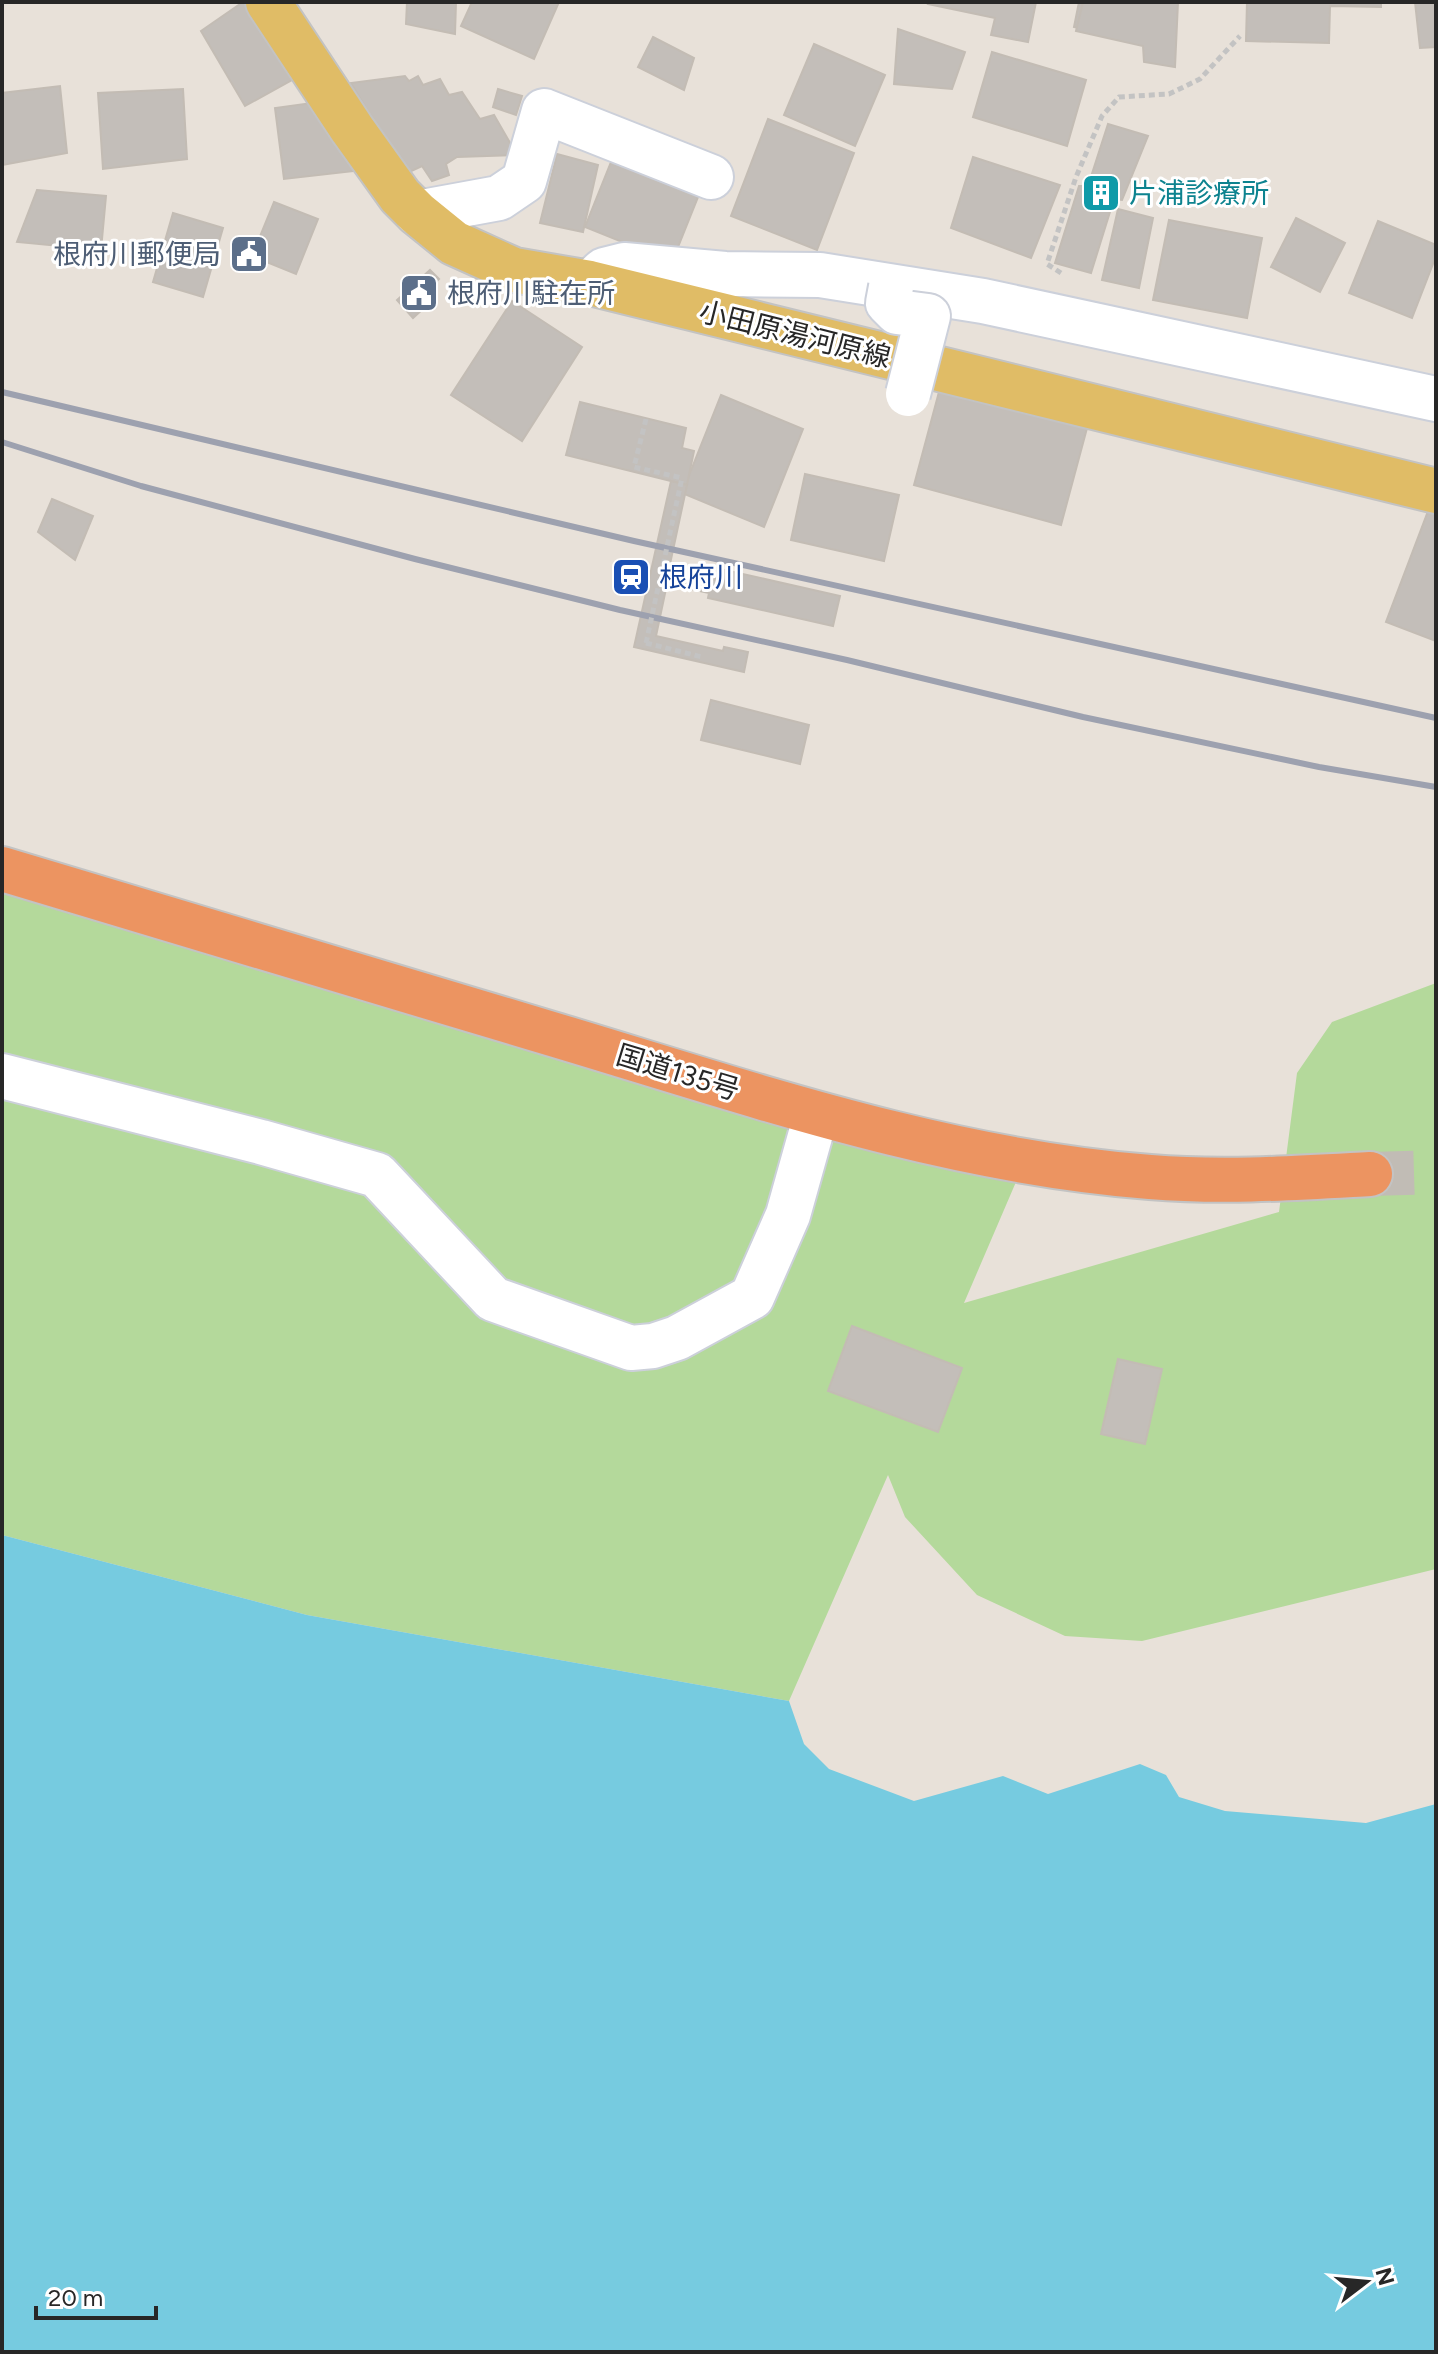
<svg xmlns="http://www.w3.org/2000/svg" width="1438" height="2354" font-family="Figtree,'Noto Sans JP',sans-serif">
<rect width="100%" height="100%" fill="#e8e1d9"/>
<!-- green -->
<path fill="#b4d99b" d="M2 881 1025 1161 964 1303 1279 1212 1297 1073 1332 1022 1436 983V1569L1142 1641 1065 1636 977 1595 905 1517 888 1475 789 1701 307 1615 2 1535Z"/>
<!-- water -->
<path fill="#76cbe0" d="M2 1535 307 1615 789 1701 804 1744 829 1769 914 1801 1003 1776 1048 1794 1140 1764 1166 1775 1179 1797 1225 1811 1366 1823 1436 1804V2352H2Z"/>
<!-- building -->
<g fill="#c3beb9" stroke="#c3bcb4" stroke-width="2">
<path d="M243 2H254L303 74 245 106 201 31Z"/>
<path d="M407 2H456L455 34 406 24Z"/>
<path d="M472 2H559L534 59 461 26Z"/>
<path d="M929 2H1036L1028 42 991 35 995 18 928 4Z"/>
<path d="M1079 2H1177L1168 47 1074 27Z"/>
<path d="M1083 2H1178L1175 67 1144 62 1143 46 1076 31Z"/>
<path d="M1247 2H1381V7L1330 6 1329 43 1246 41Z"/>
<path d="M1415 2H1436V47L1420 48Z"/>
<path d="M898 29 965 52 952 89 894 84Z"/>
<path d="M653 37 694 58 684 90 638 67Z"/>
<path d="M814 44 885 75 855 146 784 115Z"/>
<path d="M992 52 1086 80 1067 146 973 117Z"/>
<path d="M405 76 409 81 418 76 423 85 440 79 449 95 462 92 480 119 494 115 517 155 457 157 446 164 449 175 432 181 422 166 405 174 351 83Z"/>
<path d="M60 86 67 153 2 165V93Z"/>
<path d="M183 89 187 159 103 169 98 93Z"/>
<path d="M498 89 522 96 516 115 493 107Z"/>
<path d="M326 101 363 170 284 179 275 108Z"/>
<path d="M768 119 854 153 817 250 731 216Z"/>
<path d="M1108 124 1148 136 1122 200 1114 199 1091 273 1055 263 1079 186H1088Z"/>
<path d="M615 152 702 187 672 262 585 227Z"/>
<path d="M557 154 598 165 583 232 540 223Z"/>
<path d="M973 157 1060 185 1031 258 951 228Z"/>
<path d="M37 190 106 196 101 250 17 242Z"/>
<path d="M274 202 318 219 296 274 252 256Z"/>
<path d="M1118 209 1153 218 1139 288 1102 280Z"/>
<path d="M173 213 223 228 203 297 153 282Z"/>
<path d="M1296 218 1345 243 1320 292 1271 267Z"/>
<path d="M1169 220 1262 238 1247 318 1153 300Z"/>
<path d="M1378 221 1436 245V256L1412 318 1349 293Z"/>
<path d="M430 270 439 279 428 289 436 297 413 318 397 300Z"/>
<path d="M512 301 582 347 522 441 451 395Z"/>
<path d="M943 377 1090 417 1061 525 914 485Z"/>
<path d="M721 395 803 429 764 527 682 493Z"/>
<path d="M580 402 686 428 682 448 694 451 687 485 566 455Z"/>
<path d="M805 474 899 495 884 561 791 540Z"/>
<path d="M671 481 687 485 670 564 716 573V568L840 596 833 626 708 598 709 593 667 584 656 636 723 651 724 647 748 652 744 672 634 647Z"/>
<path d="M1433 498 1436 499V641L1386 622Z"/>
<path d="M52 499 93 516 75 560 38 532Z"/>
<path d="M711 700 809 725 800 764 701 740Z"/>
<path d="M852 1326 962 1368 938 1432 828 1391Z"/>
<path d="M1118 1359 1162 1369 1145 1444 1101 1434Z"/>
</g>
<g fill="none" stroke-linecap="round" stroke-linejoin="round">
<!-- highway-tunnel -->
<path stroke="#c1bcb5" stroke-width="44" stroke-dasharray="44 22" stroke-linecap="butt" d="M1370 1174 1436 1172"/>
<defs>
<g id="minor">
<path d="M417 213 499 198 524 181 544 111 711 177"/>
<path d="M590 283 604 270 624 265 725 274 820 275 983 301 1436 399"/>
<path d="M2 1076 261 1142 377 1175 493 1299 631 1348 653 1346 677 1338 752 1297 788 1215 816 1115"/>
</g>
<path id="major" d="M268 2 352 129 400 196 417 213 454 243 514 270 590 283 1436 491"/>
<path id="highway" d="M2 869C185 924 369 979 552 1034 749 1093 944 1161 1150 1177 1224 1183 1297 1178 1370 1174"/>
</defs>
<!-- minor casing -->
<use href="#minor" stroke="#ccd0da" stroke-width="48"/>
<!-- major casing -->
<use href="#major" stroke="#c3c3c3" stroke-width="48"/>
<!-- highway casing -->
<use href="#highway" stroke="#c3c3c3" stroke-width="48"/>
<!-- path -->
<g stroke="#c3c3c3" stroke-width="5" stroke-dasharray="6 4" stroke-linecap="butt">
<path d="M1061 273 1047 264 1076 177 1102 116 1119 97 1169 94 1200 79 1240 36"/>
<path d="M646 419 634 467 682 478"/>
<path d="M662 570 719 585"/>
<path d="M646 643 702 657"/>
</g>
<!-- minor -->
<use href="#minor" stroke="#fff" stroke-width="44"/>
<!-- major -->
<use href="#major" stroke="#e0bc66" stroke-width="44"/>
<!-- highway -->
<use href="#highway" stroke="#ec9461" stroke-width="44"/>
<!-- rail -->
<g stroke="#9da1af" stroke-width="6">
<path d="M2 392 634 541 1436 718"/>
<path d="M2 442 141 486 415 559 620 610 847 660 1083 717 1319 767 1436 787"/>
</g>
<defs>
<path id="minor-bridge" d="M891 287 888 303 897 312 928 316 908 394"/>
</defs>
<!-- minor-bridge casing -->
<use href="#minor-bridge" stroke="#ccd0da" stroke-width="48" stroke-linecap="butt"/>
<!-- path-bridge -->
<path stroke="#c3c3c3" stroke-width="5" stroke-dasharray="6 4" stroke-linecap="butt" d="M646 643 682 478"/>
<!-- minor-bridge -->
<use href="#minor-bridge" stroke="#fff" stroke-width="44"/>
</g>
<!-- icons -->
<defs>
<symbol id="building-square" viewBox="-11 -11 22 22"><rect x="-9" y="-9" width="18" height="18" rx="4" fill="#0f9aa8" stroke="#fff"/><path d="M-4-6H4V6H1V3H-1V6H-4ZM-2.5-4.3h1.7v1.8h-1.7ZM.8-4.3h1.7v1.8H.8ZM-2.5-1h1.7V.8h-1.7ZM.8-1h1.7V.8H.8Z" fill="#fff"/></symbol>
<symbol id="civic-square" viewBox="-11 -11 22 22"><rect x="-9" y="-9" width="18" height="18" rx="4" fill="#5c6f8a" stroke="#fff"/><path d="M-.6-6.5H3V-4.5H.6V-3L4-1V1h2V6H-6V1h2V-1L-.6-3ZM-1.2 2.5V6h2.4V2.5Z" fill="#fff"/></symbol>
<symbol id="station-square" viewBox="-11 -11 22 22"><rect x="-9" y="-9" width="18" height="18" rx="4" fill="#1a4fb4" stroke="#fff"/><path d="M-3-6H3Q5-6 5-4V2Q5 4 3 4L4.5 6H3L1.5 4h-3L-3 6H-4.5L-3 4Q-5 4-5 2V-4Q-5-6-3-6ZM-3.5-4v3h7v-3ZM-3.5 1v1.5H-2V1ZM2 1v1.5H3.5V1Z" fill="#fff"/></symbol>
</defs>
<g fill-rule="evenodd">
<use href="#building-square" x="1079" y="171" width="44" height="44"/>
<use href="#civic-square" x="227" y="232" width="44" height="44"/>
<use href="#civic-square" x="397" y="271" width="44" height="44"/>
<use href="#station-square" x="609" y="555" width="44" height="44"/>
</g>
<g text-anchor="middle" stroke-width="6" stroke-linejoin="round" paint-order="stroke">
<!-- culture labels -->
<g font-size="28" fill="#0d838f" stroke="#fff" text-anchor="start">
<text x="1129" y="203">片浦診療所</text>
</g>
<!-- service labels -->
<g font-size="28" fill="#4e5e75" stroke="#fff" text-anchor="end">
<text x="221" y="264">根府川郵便局</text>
<text x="447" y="303" text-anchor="start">根府川駐在所</text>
</g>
<!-- street labels -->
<g font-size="28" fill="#272727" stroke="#fff">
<text transform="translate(795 334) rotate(14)" y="10">小田原湯河原線</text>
<text transform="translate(678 1072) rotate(17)" y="10">国道135号</text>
</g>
<!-- transit labels -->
<g font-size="28" fill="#164399" stroke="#fff" text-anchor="start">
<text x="659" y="587">根府川</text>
</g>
</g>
<!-- border -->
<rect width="1438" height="2354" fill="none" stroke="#272727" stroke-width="8"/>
<!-- north arrow -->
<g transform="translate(1366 2282) rotate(74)" stroke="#ffffff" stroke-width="6" paint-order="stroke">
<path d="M0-6L14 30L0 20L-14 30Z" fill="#272727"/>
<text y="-12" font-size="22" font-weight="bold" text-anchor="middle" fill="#272727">N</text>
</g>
<!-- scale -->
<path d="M36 2306v12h120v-12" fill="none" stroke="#272727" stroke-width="4"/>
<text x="48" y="2306" font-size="24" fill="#272727" stroke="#ffffff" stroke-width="6" paint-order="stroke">20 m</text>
</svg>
